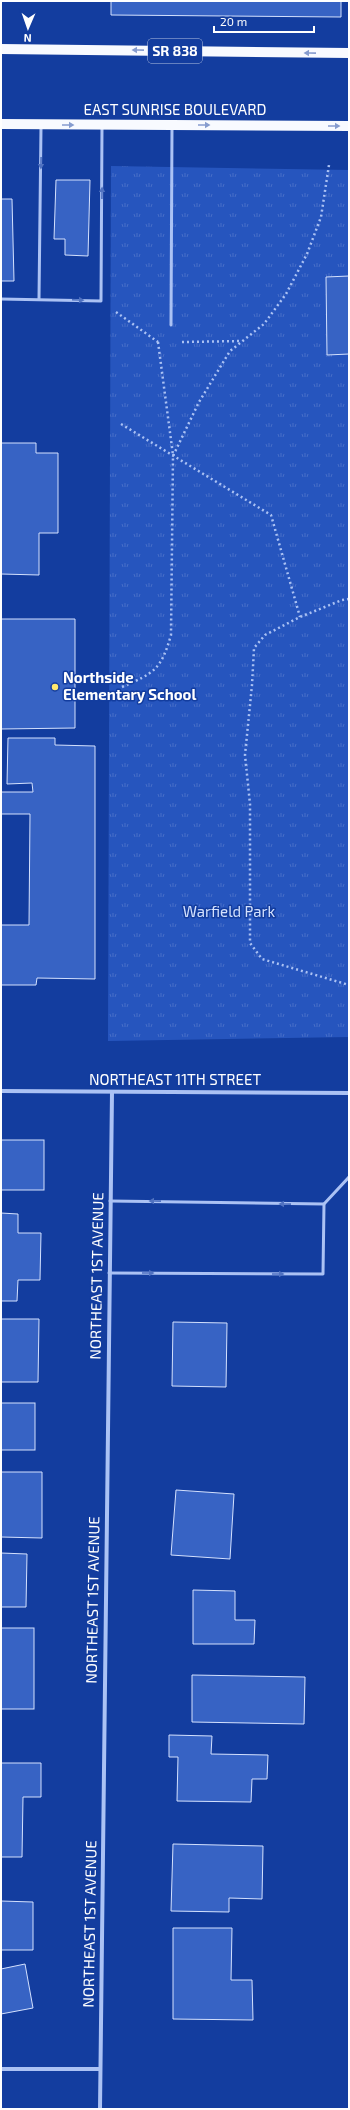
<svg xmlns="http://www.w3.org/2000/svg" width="350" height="2110" font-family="'Exo 2',sans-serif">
<defs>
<pattern id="park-tufts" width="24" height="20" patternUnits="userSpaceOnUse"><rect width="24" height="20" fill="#2655be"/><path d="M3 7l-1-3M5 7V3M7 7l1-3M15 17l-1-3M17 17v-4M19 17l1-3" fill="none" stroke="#476ec8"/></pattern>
</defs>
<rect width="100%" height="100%" fill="#133d9f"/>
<!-- park -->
<path fill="url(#park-tufts)" d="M111 166 349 170V1037L108 1041Z"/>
<!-- building -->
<g fill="#3763c4" stroke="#d4e1fe">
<path d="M111 1H341V17L111 15Z"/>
<path d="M56 180H90L88 256 65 255V239H54Z"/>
<path d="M1 199H12L14 281H1Z"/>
<path d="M349 276V354L327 355 326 277Z"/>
<path d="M1 443H36V453H58V533H39V575L1 574Z"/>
<path d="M1 619H75V728L1 729Z"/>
<path d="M8 738H55V745L95 746V979L37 978 36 985H1V925H29L30 814H1V792H33L32 783 7 784Z"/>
<rect x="1" y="1140" width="43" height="50"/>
<path d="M1 1213 18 1214V1233H41L40 1280H18L17 1301H1Z"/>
<path d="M1 1319H39L38 1382H1Z"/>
<path d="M173 1322 227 1323 226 1387 172 1386Z"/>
<rect x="1" y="1403" width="34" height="47"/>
<path d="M1 1472H42V1538L1 1537Z"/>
<path d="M176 1490 234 1494 230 1559 171 1555Z"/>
<path d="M1 1553 27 1554 26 1607H1Z"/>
<path d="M193 1590 235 1591V1620H255L254 1644H193Z"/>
<rect x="1" y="1628" width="33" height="81"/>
<path d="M192 1675 305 1677 304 1724 192 1722Z"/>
<path d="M169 1735 212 1736 211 1754 268 1755 267 1779H252L251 1802 177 1801 178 1757H169Z"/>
<path d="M1 1763H41V1797H23L22 1857H1Z"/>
<path d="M173 1844 263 1846 262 1899 229 1898V1912L171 1911Z"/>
<path d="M1 1901 33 1902V1950H1Z"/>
<path d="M173 1928H232L231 1980H252L253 2020 173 2019Z"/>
<path d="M25 1964 33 2008 1 2014V1969Z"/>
</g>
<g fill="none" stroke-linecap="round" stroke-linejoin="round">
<!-- path -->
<g stroke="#abc2f4" stroke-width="2.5" stroke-dasharray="2 3" stroke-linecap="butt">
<path d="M116 312 158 342H161"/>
<path d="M158 342 173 455"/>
<path d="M182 342 242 341"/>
<path d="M121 424 271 515 300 617"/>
<path d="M349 599 342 600 300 617 265 635 254 648 252 685 245 755 250 804V943L262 959 349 985"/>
<path d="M122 687C154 673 161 670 171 635L173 456 199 402 230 351 264 324 286 294 307 254 321 217 329 165"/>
</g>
<!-- service -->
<g stroke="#abc2f4" stroke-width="3">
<path d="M1 299 101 301 102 127"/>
<path d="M39 299 41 127"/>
<path d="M171 325 172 127"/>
<path d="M110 1201 324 1204"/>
<path d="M109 1273 323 1274 324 1204 349 1177"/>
</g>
<!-- minor -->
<g stroke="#abc2f4" stroke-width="4">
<path d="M1 1091 349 1093"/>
<path d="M1 2069H100"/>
<path d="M100 2109 112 1092"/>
</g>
<!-- primary -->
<g stroke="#f8faff" stroke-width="10">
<path d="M1 49 349 53"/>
<path d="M1 124 349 126"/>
</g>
</g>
<!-- one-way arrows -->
<defs><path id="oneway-solid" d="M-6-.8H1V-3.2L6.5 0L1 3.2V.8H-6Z"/></defs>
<g fill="#869ccf">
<use href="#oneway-solid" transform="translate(138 50) rotate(-179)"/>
<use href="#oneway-solid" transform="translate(310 53) rotate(-179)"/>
<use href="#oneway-solid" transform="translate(68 125)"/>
<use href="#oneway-solid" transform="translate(204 125)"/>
<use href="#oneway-solid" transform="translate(334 126)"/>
</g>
<g fill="#5072c1">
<use href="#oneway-solid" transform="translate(41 163) rotate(91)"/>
<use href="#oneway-solid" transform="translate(102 193) rotate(-89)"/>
<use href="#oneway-solid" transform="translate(78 300) rotate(2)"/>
<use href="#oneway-solid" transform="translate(155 1201) rotate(-179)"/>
<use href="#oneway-solid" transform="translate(285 1204) rotate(-179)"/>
<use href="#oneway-solid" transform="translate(148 1273)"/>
<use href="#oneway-solid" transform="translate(278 1274)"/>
</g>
<!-- markers -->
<circle fill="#ffe96e" stroke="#133d9f" stroke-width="1.5" cx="55" cy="687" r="4"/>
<g text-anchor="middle" stroke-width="3" stroke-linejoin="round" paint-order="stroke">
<!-- shield labels -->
<rect fill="#133d9f" stroke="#b8c5e2" stroke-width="1" x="148" y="39" width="54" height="24" rx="3"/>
<g font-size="14" font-weight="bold" fill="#fff">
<text x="175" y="56">SR 838</text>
</g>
<!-- street labels -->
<g font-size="15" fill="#fff" stroke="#133d9f">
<text x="175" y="115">EAST SUNRISE BOULEVARD</text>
<text x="175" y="1085">NORTHEAST 11TH STREET</text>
<text transform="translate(97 1276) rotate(-89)" y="5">NORTHEAST 1ST AVENUE</text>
<text transform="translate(93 1600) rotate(-89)" y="5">NORTHEAST 1ST AVENUE</text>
<text transform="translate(90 1924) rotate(-89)" y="5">NORTHEAST 1ST AVENUE</text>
</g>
<!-- poi labels -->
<g font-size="15" font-weight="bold" fill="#fff" stroke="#133d9f" text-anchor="start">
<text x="63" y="683">Northside<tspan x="63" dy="17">Elementary School</tspan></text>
</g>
<!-- park labels -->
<g font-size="15" fill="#d4e1fe" stroke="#133d9f">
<text x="229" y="917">Warfield Park</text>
</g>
</g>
<!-- border -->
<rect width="350" height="2110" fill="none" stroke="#ffffff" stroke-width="4"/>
<!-- north arrow -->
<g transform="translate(28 28) rotate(182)" stroke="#133d9f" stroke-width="3" paint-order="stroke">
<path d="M0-3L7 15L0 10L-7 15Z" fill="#ffffff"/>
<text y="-6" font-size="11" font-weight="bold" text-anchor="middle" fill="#ffffff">N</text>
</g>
<!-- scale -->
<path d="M214 26v6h100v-6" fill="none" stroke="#ffffff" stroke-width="2"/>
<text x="220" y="26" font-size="12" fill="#ffffff" stroke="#133d9f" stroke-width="3" paint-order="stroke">20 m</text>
</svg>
